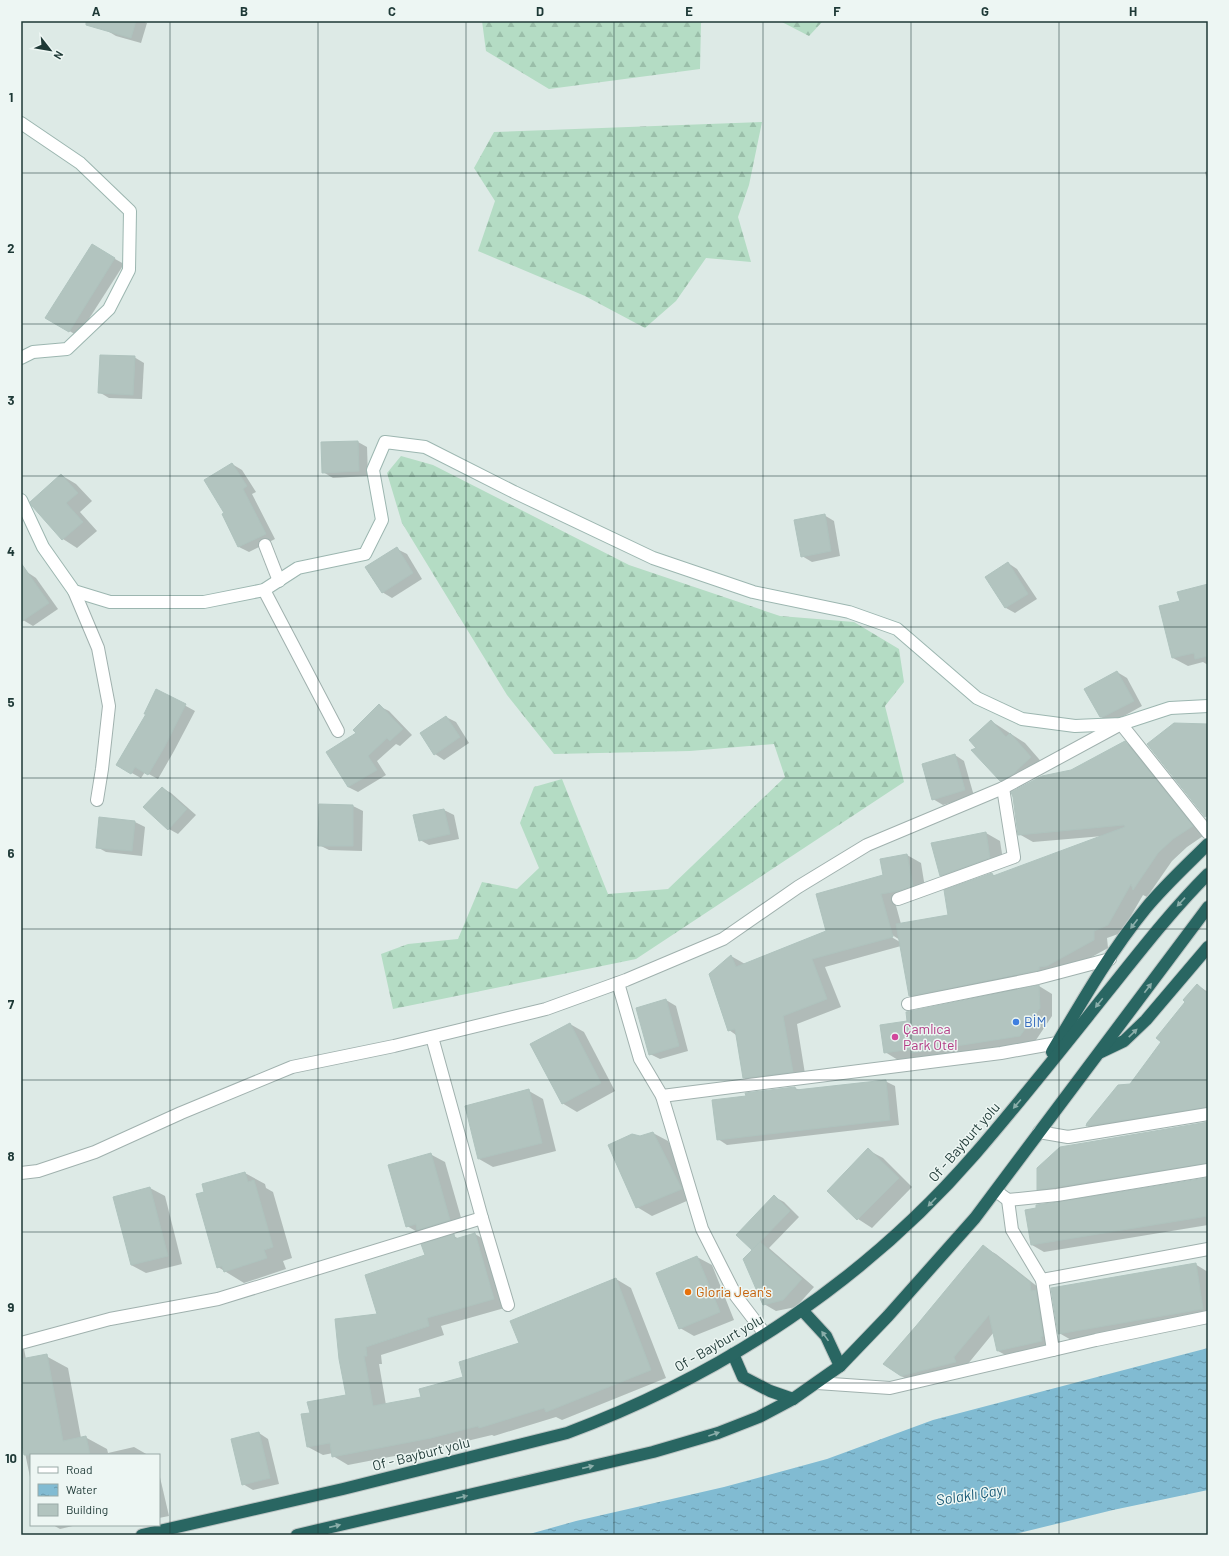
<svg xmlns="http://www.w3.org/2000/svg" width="1229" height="1556" font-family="Barlow,sans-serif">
<defs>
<pattern id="forest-firs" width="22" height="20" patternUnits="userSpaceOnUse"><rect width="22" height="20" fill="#b4dcc4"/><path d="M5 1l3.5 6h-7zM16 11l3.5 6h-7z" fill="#9abea9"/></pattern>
<pattern id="water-ripples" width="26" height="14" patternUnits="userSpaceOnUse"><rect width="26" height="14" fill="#81bbd2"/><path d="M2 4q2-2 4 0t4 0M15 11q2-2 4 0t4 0" fill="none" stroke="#6999ab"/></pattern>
</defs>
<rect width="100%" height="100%" fill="#ddeae6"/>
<!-- forest -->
<g fill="url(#forest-firs)">
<path d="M482 21H706L701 23 700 69 549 89 486 51Z"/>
<path d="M780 21H823L809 36Z"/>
<path d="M762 122 749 185 738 217 751 262 706 258 676 301 645 328 585 296 478 251 495 201 474 168 494 132Z"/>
<path d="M401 456 433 465 629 565 780 616 854 622 899 649 904 682 885 706 904 782 636 959 393 1009 381 954 408 944 458 939 482 882 517 889 539 868 520 823 534 787 562 779 608 894 668 889 785 777 774 744 690 751 554 754 507 695 402 523 387 473Z"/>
</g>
<!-- water -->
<path fill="url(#water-ripples)" d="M1208 1348V1490L1113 1510 1011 1535H526L576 1521 724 1487 827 1459 933 1420Z"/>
<!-- shadow -->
<g fill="#0003" fill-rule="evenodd">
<path d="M109 21H142L147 23 141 43 116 36 106 30Z"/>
<path d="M1208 171V184L1205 172Z"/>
<path d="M92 246 124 264 78 336 47 318Z"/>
<path d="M134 357 144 363 142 399 109 398 99 392Z"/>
<path d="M358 442 367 447 368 476 333 478 323 472Z"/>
<path d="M232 464 242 470 256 492 252 494 275 539 249 552 239 547 223 515 225 513Z"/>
<path d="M61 475 76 484 92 501 80 512 97 531 77 548 63 539 33 506Z"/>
<path d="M824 515 834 521 840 556 812 562 802 556Z"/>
<path d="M397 549 407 554 422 579 392 598 382 592Z"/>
<path d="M1008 563 1017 569 1037 599 1015 613 1006 608 986 577Z"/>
<path d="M27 572 36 578 58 609 33 626 23 620 21 617V577Z"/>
<path d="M1208 585V665L1203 662 1188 666 1173 658 1160 607 1181 602Z"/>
<path d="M1117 672 1127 678 1142 706 1113 722H1110L1101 717Z"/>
<path d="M157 690 195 711 174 751 158 779 145 772 141 778 117 765 147 714Z"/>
<path d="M379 706 389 711 412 735 400 746 396 744 377 761 386 775 358 792 348 787 358 733Z"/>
<path d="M446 717 456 722 469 743 444 760 435 754Z"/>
<path d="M991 721 1025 743 1045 766 1028 782 1015 789 1000 781 978 749Z"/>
<path d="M1125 742 1138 750 1206 834 1187 847 1172 861 1147 897 1143 895 1121 933 1107 938 1108 948 1061 974 924 1003 910 995 901 946 825 967 841 1007 797 1024 806 1080 758 1086 744 1078 736 1035 729 1030 731 956 745 964 827 932 907 855 921 863 926 894 895 902 901 924 949 916 992 874 996 876 1103 836 1033 842 1019 834 1071 771ZM889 933 900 940V942L888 935Z"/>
<path d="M955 755 964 761 974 796 943 805 933 799Z"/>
<path d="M162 788 171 793 196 815 178 834 169 829Z"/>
<path d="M320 805 353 806 363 811 362 851 329 850 319 845Z"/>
<path d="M444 810 454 815 459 839 429 845 420 840 415 816Z"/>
<path d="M100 818 135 822 145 827 142 856 106 852 97 847Z"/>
<path d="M986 833 1000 841 1004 866 956 883 941 875Z"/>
<path d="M1197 985 1208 992V1115L1100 1133 1087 1126 1088 1124 1131 1085 1163 1042Z"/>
<path d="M1039 986 1052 994V1016L1034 1043 925 1060 919 1057 898 1060 885 1052 908 1022Z"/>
<path d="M666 1000 676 1006 688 1051 660 1059 650 1054Z"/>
<path d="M570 1024 584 1032 615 1091 577 1112 562 1103Z"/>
<path d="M885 1081 895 1086 899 1125 727 1145 718 1139 747 1097 795 1088 800 1090Z"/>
<path d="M529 1091 543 1099 556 1151 493 1167 479 1159Z"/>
<path d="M1208 1123V1171L1050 1196 1038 1189Z"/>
<path d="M653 1133 668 1141 696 1197 652 1216 637 1207 640 1137Z"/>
<path d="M868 1150 883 1158 912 1187 872 1228 858 1219 829 1191Z"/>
<path d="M430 1154 445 1162 464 1228 421 1234 407 1226Z"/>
<path d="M245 1173 265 1184 266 1188 273 1192 292 1258 283 1261 286 1269 244 1283 218 1267 205 1192Z"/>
<path d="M1205 1179 1208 1181V1225L1044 1252 1032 1245Z"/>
<path d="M150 1188 165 1196 182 1264 146 1273 131 1265Z"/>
<path d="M775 1197 784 1202 799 1217 769 1248 814 1287 796 1307 776 1311 764 1304 752 1250Z"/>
<path d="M475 1234 490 1243 508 1307 441 1326 444 1335 381 1355 382 1364H379L386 1405 422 1398 464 1378 520 1344 616 1279 631 1288 666 1378 562 1420 556 1417 494 1436 492 1435 446 1446 348 1465 333 1456V1453L323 1455 308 1447 311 1414 348 1396 340 1359 379 1315 426 1256 454 1236 459 1239Z"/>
<path d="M983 1247 996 1254 1043 1291 1056 1343 1011 1358 998 1351 994 1332 967 1365 915 1383 901 1376Z"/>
<path d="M697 1257 712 1265 734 1320 694 1336 680 1328Z"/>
<path d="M1195 1264 1208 1272V1319L1073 1341 1059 1333Z"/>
<path d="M21 1334 26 1359 46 1356 68 1368 81 1438 85 1437 107 1449 108 1453 134 1447 148 1455H31V1482L23 1443H21Z"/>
<path d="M259 1433 268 1439 279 1484 253 1490 243 1484Z"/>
<path d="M159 1473 169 1516 159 1518Z"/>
<path d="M53 1525H77L60 1529Z"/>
</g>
<!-- building -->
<g fill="#b2c4bf" stroke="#afc3be">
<path d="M86 21H136L131 38 86 25Z"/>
<path d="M92 244 115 258 69 332 45 318Z"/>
<path d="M100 355 135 356 133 395 98 393Z"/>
<path d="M358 441 359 471 322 473 321 442Z"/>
<path d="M232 463 247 486 243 489 266 534 238 547 222 514 224 513 204 480Z"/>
<path d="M61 474 78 493 66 503 83 522 62 540 32 506 30 502Z"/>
<path d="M825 514 831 551 801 557 794 520Z"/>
<path d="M397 547 413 573 382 593 365 567Z"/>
<path d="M1008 562 1028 594 1005 608 985 577Z"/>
<path d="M21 563 49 603 21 622Z"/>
<path d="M1208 584V656L1195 659 1194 653 1172 658 1159 606 1180 601 1177 592Z"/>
<path d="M1117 671 1134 701 1103 717H1100L1084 689Z"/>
<path d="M156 689 186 704 165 746 148 775 135 767 131 774 116 765 146 714H144Z"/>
<path d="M379 704 403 729 390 741 387 738 368 756 377 770 348 787 326 752 356 733 353 730Z"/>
<path d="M446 716 460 737 434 755 420 733Z"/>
<path d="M991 720 1006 737 1010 733 1031 757 1013 774 1000 781 971 750 976 748 969 740Z"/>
<path d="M1174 723 1208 724V815L1205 817 1147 744Z"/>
<path d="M1125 741 1193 826 1173 839 1158 853 1133 890 1131 884 1108 925 1094 931V940L1047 966 1039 967V970L909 996 896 924 948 915 944 890 992 873 993 876 1125 827 1124 825 1018 835 1013 797 1011 792 1042 776 1071 770Z"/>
<path d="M955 754 965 790 932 800 922 764Z"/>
<path d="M162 787 187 809 168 830 143 807Z"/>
<path d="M319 804 353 805V846H318Z"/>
<path d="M444 809 450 834 419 841 413 815Z"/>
<path d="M99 817 135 821 132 851 96 848Z"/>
<path d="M986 832 990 858 940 876 931 843Z"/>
<path d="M907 854 913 886 898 891 881 894 893 937 812 959 827 999 783 1016 793 1072 743 1078 735 1029 728 1031 709 974 731 955 736 967 826 931 816 894 883 875 880 859Z"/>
<path d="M1197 984 1208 994V1107L1086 1126 1087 1123 1118 1085 1130 1084 1161 1042 1156 1038 1185 1002 1183 1000Z"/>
<path d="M1039 985 1040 1008 1020 1036 911 1053V1049L884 1053 880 1025 907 1021 906 1012Z"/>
<path d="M666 999 679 1046 649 1055 636 1008Z"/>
<path d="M570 1023 601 1083 562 1104 530 1044Z"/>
<path d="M886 1080 890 1120 717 1140 712 1100 746 1096 745 1093 795 1087 796 1090Z"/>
<path d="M529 1089 542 1143 478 1159 465 1106Z"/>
<path d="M1208 1122V1163L1037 1190V1168L1060 1147Z"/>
<path d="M653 1132 682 1189 636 1208 608 1145 632 1134 640 1136Z"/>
<path d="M868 1148 899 1178 857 1220 827 1191Z"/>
<path d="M431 1153 450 1220 417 1230 416 1224 406 1227 388 1165Z"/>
<path d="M245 1172 248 1182 254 1180 273 1247 264 1250 267 1258 224 1272 222 1266 217 1268 196 1194 204 1192 202 1184Z"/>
<path d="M1206 1178 1208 1194V1216L1031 1245 1025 1210 1036 1208V1205L1058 1202Z"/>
<path d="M150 1187 168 1256 131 1265 113 1197Z"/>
<path d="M774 1195 790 1211 752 1250 736 1235Z"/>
<path d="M475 1233 494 1299 427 1318 429 1326 366 1347 367 1356H364L373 1406 421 1397 419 1389 463 1377 459 1362 519 1343 510 1321 616 1278 651 1370 546 1412 544 1408 479 1428 478 1426 431 1438 332 1457 330 1443 307 1447 301 1414 310 1413 307 1402 346 1395 339 1359 335 1319 377 1314 365 1275 425 1255 421 1244 454 1234 455 1239Z"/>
<path d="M760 1242 802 1279 783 1300 763 1305 743 1259Z"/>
<path d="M983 1245 1030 1282 1031 1291 1036 1290 1043 1336 1041 1337 1042 1341 997 1351 989 1315 954 1357 956 1362 901 1376 883 1364 916 1326Z"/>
<path d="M697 1256 720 1312 679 1329 656 1273Z"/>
<path d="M1196 1263 1203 1309 1058 1334 1051 1288Z"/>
<path d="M47 1354 63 1441 86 1436 90 1455H24L21 1440V1359Z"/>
<path d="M259 1432 270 1478 242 1485 231 1439Z"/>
</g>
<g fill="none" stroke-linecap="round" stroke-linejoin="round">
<defs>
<g id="street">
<path d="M265 545 279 581"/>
<path d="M264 590 338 731"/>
<path d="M74 591 98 648 109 706 102 769 97 800"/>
<path d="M898 899 1014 857 1003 788"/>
<path d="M618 983 640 1059 662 1096 702 1229 736 1296 765 1334"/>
<path d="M908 1004 1038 978 1110 959"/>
<path d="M662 1096 1001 1053 1057 1043"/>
<path d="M1039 1132 1068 1137 1208 1114"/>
<path d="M21 1173 38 1171 95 1152 181 1113 292 1067 394 1046 546 1009 626 980 723 939 798 887 867 845 1003 788 1121 724 1208 833"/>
<path d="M996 1191 1008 1200 1057 1195 1208 1170"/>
<path d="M1008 1200 1012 1230 1042 1280 1208 1249"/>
<path d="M482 1218 508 1305"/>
<path d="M1042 1280 1053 1350"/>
<path d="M21 1343 110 1319 218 1299 482 1218 432 1037"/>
<path d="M817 1383 890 1388 1096 1340 1208 1317"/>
</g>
<g id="secondary">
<path d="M21 123 80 163 130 211 129 270 109 309 67 349 33 352 21 358"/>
<path d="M21 500 43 547 74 591 110 602H204L264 590 298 568 365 554 382 520 373 470 385 442 425 447 514 492 653 558 753 592 849 612 897 629 977 698 1022 719 1075 726 1121 724 1170 708 1208 706"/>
</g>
<g id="highway">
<path d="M1052 1052C1081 1003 1110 952 1146 908 1165 885 1187 865 1208 844"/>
<path d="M1101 1052 1124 1041 1146 1020 1208 947"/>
<path d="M802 1310 826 1336 840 1366"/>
<path d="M733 1354 743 1377 770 1391 793 1399"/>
<path d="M142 1535 343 1489 567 1433C723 1375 866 1280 975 1154 1021 1101 1065 1045 1109 990 1141 950 1172 910 1208 874"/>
<path d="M297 1535 653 1452 718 1433 759 1417 793 1399 840 1366 888 1316 975 1218 1208 907"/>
</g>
</defs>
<!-- street casing -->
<use href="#street" stroke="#a0b1ae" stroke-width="14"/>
<!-- secondary casing -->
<use href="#secondary" stroke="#9cb6b0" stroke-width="14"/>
<!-- highway casing -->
<use href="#highway" stroke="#bcc4c3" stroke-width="14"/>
<!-- street -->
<use href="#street" stroke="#fff" stroke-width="12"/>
<!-- secondary -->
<use href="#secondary" stroke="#fff" stroke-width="12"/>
<!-- highway -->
<use href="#highway" stroke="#296662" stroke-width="12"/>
</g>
<!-- one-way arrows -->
<defs><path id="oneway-solid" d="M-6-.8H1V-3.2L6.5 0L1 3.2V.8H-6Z"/></defs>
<g fill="#8baeaa">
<use href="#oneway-solid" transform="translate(1181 902) rotate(133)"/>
<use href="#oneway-solid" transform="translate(1134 924) rotate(127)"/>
<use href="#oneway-solid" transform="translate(1148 988) rotate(-53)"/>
<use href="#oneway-solid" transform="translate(1099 1003) rotate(129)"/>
<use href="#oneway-solid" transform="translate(1133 1033) rotate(-44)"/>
<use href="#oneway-solid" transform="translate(1017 1104) rotate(130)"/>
<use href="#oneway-solid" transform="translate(932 1202) rotate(134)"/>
<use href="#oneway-solid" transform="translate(825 1336) rotate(-125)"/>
<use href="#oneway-solid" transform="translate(714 1434) rotate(-19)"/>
<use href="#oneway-solid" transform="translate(588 1467) rotate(-13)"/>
<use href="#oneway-solid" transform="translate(462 1497) rotate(-13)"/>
<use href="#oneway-solid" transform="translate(335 1526) rotate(-13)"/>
</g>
<!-- grid -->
<path fill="none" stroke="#1e3936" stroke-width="1" stroke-opacity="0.55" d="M170 21V1535M318 21V1535M466 21V1535M614 21V1535M763 21V1535M911 21V1535M1059 21V1535M21 173H1208M21 324H1208M21 476H1208M21 627H1208M21 778H1208M21 929H1208M21 1080H1208M21 1232H1208M21 1383H1208"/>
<!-- markers -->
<circle fill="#3f7fe0" stroke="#edf6f3" stroke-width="1.5" cx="1016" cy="1022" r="4"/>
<circle fill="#d1479c" stroke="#edf6f3" stroke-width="1.5" cx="895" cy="1037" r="4"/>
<circle fill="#e8710a" stroke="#edf6f3" stroke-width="1.5" cx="688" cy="1292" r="4"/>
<g text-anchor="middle" stroke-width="3" stroke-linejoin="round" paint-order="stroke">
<!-- shop labels -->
<g font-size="14" fill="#366cbe" stroke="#edf6f3" text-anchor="start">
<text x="1024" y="1027">BİM</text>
</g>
<!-- hotel labels -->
<g font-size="14" fill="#b23c85" stroke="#edf6f3" text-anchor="start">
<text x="903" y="1034">Çamlıca<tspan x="903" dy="16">Park Otel</tspan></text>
</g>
<!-- street labels -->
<g font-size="14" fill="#1e3936" stroke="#edf6f3">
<text transform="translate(964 1142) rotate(-49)" y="5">Of - Bayburt yolu</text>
<text transform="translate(719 1343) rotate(-30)" y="5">Of - Bayburt yolu</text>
<text transform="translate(421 1454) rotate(-14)" y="5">Of - Bayburt yolu</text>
</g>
<!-- food labels -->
<g font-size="14" fill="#c56008" stroke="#edf6f3" text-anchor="start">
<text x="696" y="1297">Gloria Jean's</text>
</g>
<!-- water labels -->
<g font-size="15" font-style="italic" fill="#175976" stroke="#edf6f3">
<text transform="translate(971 1495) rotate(-9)" y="5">Solaklı Çayı</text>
</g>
</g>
<!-- border -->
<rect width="1229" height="1556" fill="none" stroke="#edf6f3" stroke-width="44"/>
<!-- legend -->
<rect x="30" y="1454" width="130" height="72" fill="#edf6f3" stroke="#9aaaa7"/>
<rect x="38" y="1467" width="20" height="6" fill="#ffffff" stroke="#9aaaa7"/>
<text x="66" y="1474" font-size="12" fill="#1e3936">Road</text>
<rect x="38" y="1484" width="20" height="12" fill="url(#water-ripples)" stroke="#9aaaa7"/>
<text x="66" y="1494" font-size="12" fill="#1e3936">Water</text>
<rect x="38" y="1504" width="20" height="12" fill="#b2c4bf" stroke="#9aaaa7"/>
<text x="66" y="1514" font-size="12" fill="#1e3936">Building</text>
<!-- north arrow -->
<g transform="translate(50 50) rotate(121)" stroke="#edf6f3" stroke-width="3" paint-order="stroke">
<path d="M0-3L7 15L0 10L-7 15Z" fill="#1e3936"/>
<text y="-6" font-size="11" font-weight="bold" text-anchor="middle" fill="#1e3936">N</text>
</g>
<rect x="22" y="22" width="1185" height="1512" fill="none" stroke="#1e3936" stroke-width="1.5"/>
<g font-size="13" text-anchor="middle" font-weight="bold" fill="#1e3936">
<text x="96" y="16">A</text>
<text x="244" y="16">B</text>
<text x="392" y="16">C</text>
<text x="540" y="16">D</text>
<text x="689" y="16">E</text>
<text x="837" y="16">F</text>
<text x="985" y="16">G</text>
<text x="1133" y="16">H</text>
<text x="11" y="102">1</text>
<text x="11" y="253">2</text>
<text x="11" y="405">3</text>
<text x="11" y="556">4</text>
<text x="11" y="707">5</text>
<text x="11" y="858">6</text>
<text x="11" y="1009">7</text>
<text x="11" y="1161">8</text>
<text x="11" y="1312">9</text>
<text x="11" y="1463">10</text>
</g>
</svg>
